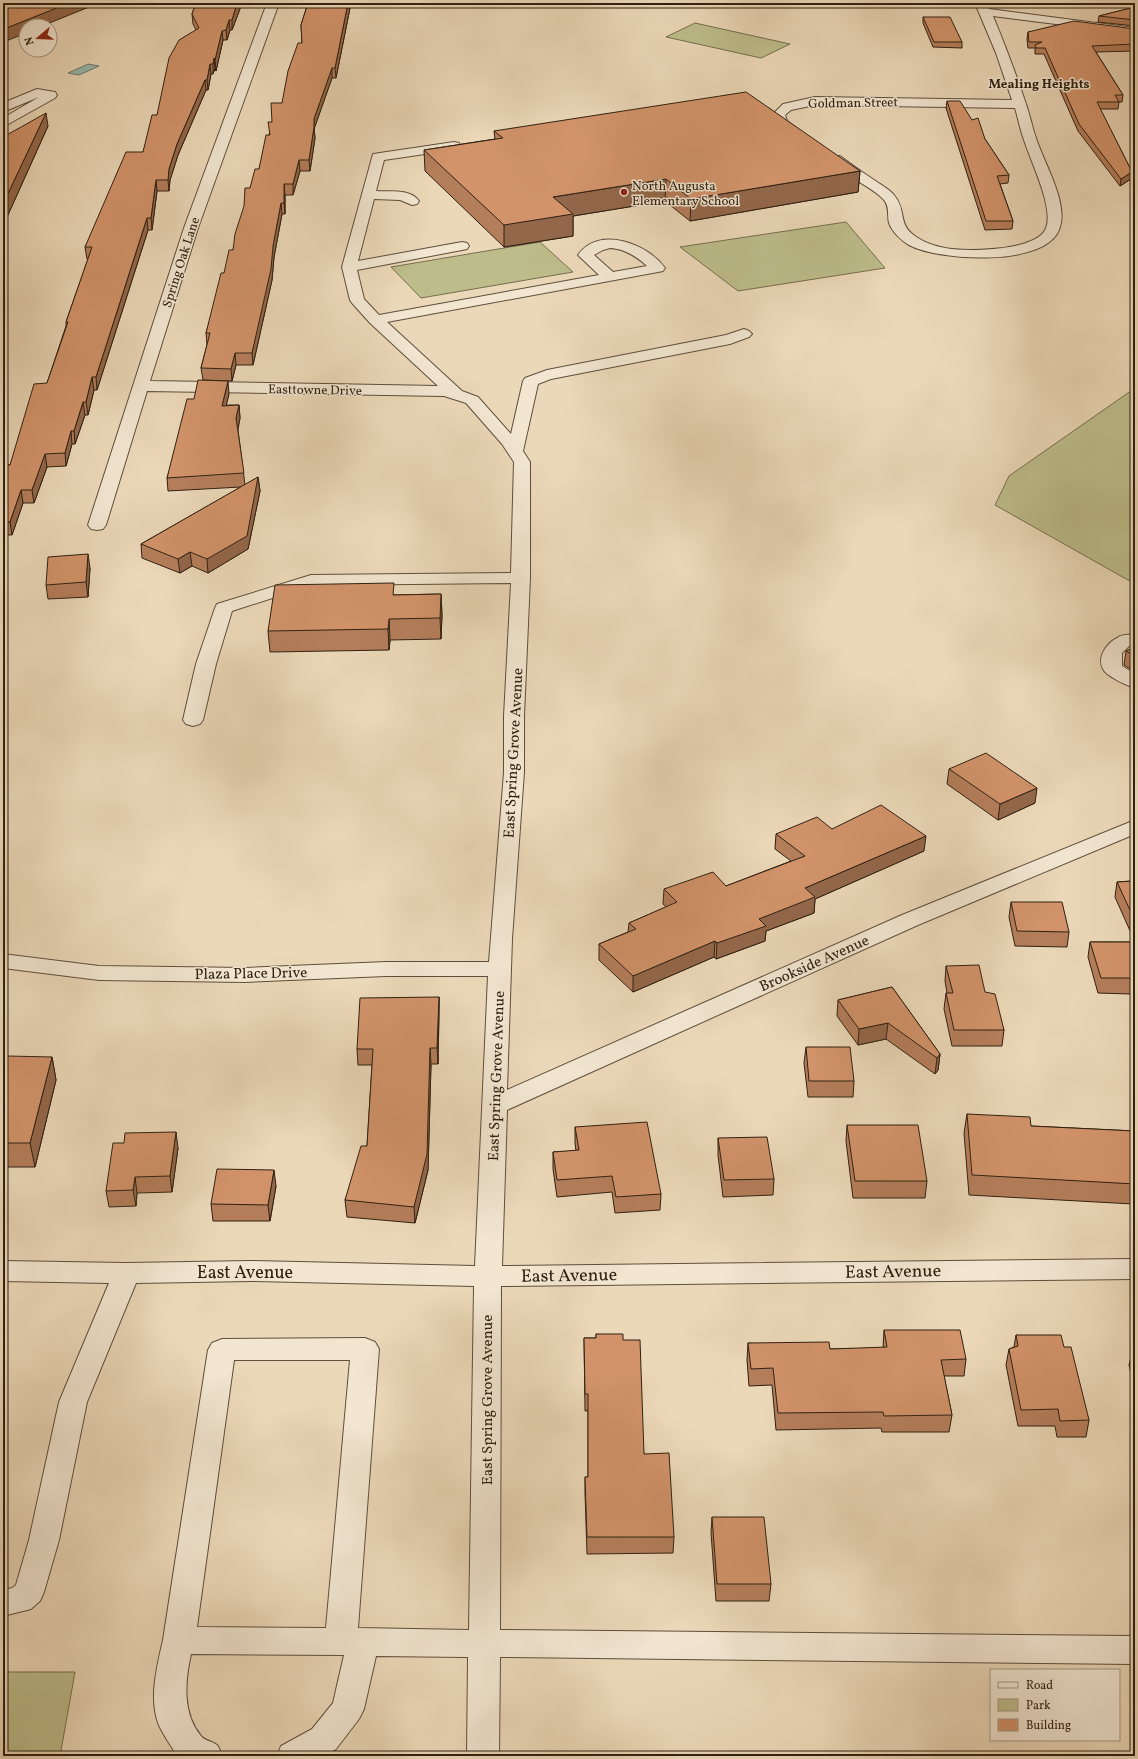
<svg xmlns="http://www.w3.org/2000/svg" width="1138" height="1759" font-family="Vollkorn,serif">
<rect width="100%" height="100%" fill="#ebd8b8"/>
<filter id="stains"><feTurbulence type="fractalNoise" baseFrequency=".005" numOctaves="4"/><feColorMatrix values="0 0 0 0 .2 0 0 0 0 .09 0 0 0 0 .02 0 0 0 .5 -.17"/></filter>
<radialGradient id="worn" r=".72"><stop offset=".6" stop-color="#630" stop-opacity="0"/><stop offset="1" stop-color="#630" stop-opacity=".3"/></radialGradient>
<!-- green -->
<g fill="#bdbd8b" stroke="#766e4e">
<path d="M695 23 790 44 761 58 666 37Z"/>
<path d="M846 222 885 268 738 291 680 247Z"/>
<path d="M540 242 573 272 421 298 391 267Z"/>
<path d="M1135 388V584L995 505 1009 476Z"/>
<path d="M3 1672H75L60 1756H3Z"/>
</g>
<!-- water -->
<path fill="#98baad" stroke="#6e7c6f" d="M88 64 99 66 79 75 68 73Z"/>
<g fill="none" stroke-linecap="round" stroke-linejoin="round">
<defs>
<g id="minor">
<path d="M267 3H279L198 228 150 381 438 386 370 323 352 303 350 300 342 267 373 154 454 142 459 143 460 146 459 149 384 160 376 191C389 192 410 188 419 201L417 204 412 205 400 200 374 199 358 261 462 242 467 243 469 246 467 249 462 250 357 270 364 299 379 315 599 275 578 255C599 225 648 244 665 268L663 271 658 272 387 322 462 391 478 397 511 434 523 381 525 378 547 370 726 335 744 329 749 331 752 334 749 337 730 344 551 379 538 384 523 451 530 462V578L524 716V772L512 939 507 1090 902 915 1135 820V834L918 925 507 1110 502 1266 1135 1259V1279L501 1286 500 1630 1135 1636V1664L500 1657 499 1756H467L468 1657 376 1656 364 1709 359 1719 336 1749 323 1756H277L281 1746 312 1729 333 1703 344 1655 191 1654C185 1681 182 1713 201 1736 205 1741 212 1741 217 1745 219 1747 221 1753 222 1756H177C171 1745 163 1735 158 1723 149 1697 157 1666 163 1640L208 1350 212 1343 222 1339 365 1338 375 1342 379 1349 358 1628 469 1630 474 1286 251 1281 136 1283 87 1402 59 1540 44 1592 40 1601 31 1609 3 1616V1590L12 1588 16 1585 29 1540 59 1402 109 1283 3 1281V1261L126 1263 251 1261 475 1266 488 976H386L245 982 99 980 3 968V954L99 966 245 968 386 962H489L504 772V716L511 583 313 585 232 611 216 664 203 720 200 724 193 726 186 724 183 720 196 664 215 608 217 604 311 575 511 573 514 462 502 444 466 403 444 396 147 391 106 525 103 529 97 530 91 529 88 525 184 228ZM610 248C625 249 636 256 647 266L613 272 594 255 603 250ZM234 1360H350L326 1628 197 1627Z"/>
<path d="M975 3H987L989 9 1135 28V34L993 16C1005 45 1016 74 1026 104 1030 115 1032 127 1036 138 1044 163 1068 202 1060 227 1049 268 938 261 909 245 902 241 892 232 889 223 887 215 890 207 884 200 872 186 839 174 828 159L830 156H840C852 165 865 174 877 182 883 186 890 190 894 195 908 212 896 225 918 238 938 251 969 251 992 249 1006 248 1038 244 1045 230 1056 211 1030 160 1024 140 1020 129 1018 118 1015 108L815 105 791 110 785 115 787 121 804 134 803 137C795 139 780 131 775 124 774 121 773 117 773 114L783 104 815 97 1012 100 996 53Z"/>
<path d="M37 89 55 92 57 95 55 98 3 127V118L39 97 3 112V103Z"/>
<path d="M1135 634V646H1129L1122 653V666L1135 674V688C1128 686 1106 676 1103 669 1097 657 1106 644 1117 638 1122 634 1129 635 1135 634Z"/>
</g>
</defs>
<!-- minor casing -->
<use href="#minor" stroke="#5e4e3c" stroke-width="2"/>
<!-- minor -->
<use href="#minor" fill="#f2e6d1" fill-rule="evenodd"/>
</g>
<!-- wall -->
<g fill="#b57e5b" stroke="#2f2012">
<path d="M3 3 6 41 3 40Z"/>
<path d="M196 3H245L244 6H241L232 30H230L227 40H223L216 71 215 68 213 74H211L208 90H206L178 155 170 180 169 191H157L152 230H148L97 390H94L88 415H85L75 444H72L66 466 47 467 34 503H23L12 535H3V465H10L47 383 66 326V322L88 259H87L85 247 143 152 157 115 196 30 193 24 192 14Z"/>
<path d="M308 3H351L336 78H332L314 129 315 138 310 171H300L293 195H285V214H282L274 257 272 280 253 365H236L232 381 203 380 201 368 207 345 206 333 224 273 233 250 250 188 259 169 269 135 272 122 282 103 302 43 301 25Z"/>
<path d="M1135 7V26L1098 22 1099 16Z"/>
<path d="M923 17 962 42V48L933 47 923 23Z"/>
<path d="M1135 29V51L1096 52 1123 95 1122 102H1119L1118 109H1100L1132 172 1131 179 1120 186 1078 131 1044 54H1035V48H1028L1027 39 1028 32Z"/>
<path d="M947 101 985 139 1009 175 1008 183 1000 184 1013 221 1012 229 985 230 946 108Z"/>
<path d="M48 126 7 217H3V141Z"/>
<path d="M494 131 860 171 858 192 690 221 665 201 573 216V236L504 247 425 171 424 150 495 139Z"/>
<path d="M229 394 226 405H239L240 418 238 430 245 485 258 477 260 491 248 549 208 573 192 566 180 573 142 558 141 544 241 487 168 491 167 478 194 399Z"/>
<path d="M90 568 88 597 48 599 46 585Z"/>
<path d="M441 594 442 615 441 639 390 640 389 650 270 652 268 631 394 595Z"/>
<path d="M1135 647V672L1124 665 1126 651Z"/>
<path d="M1133 715H1135V733L1131 730Z"/>
<path d="M949 769 1035 803 998 820 947 784Z"/>
<path d="M832 829 924 851 815 899 814 913 766 931 765 941 716 959 714 957 633 992 599 960V944L628 932 629 923 666 907 663 904 664 889 726 886 791 861 775 849 776 834Z"/>
<path d="M1132 872H1135V1007L1130 994 1098 993 1088 957 1090 942H1135L1115 897 1117 882 1131 881Z"/>
<path d="M1011 902 1069 932 1067 947 1015 946 1009 917Z"/>
<path d="M946 966 985 992 1004 1030 1002 1046H952L944 1009 946 993H947L945 981Z"/>
<path d="M892 987 940 1054 938 1070 935 1074 886 1039 858 1045 837 1016 838 1000Z"/>
<path d="M439 997V1012L438 1064H431L428 1170 415 1223 347 1217 345 1200 367 1146 372 1065H358L357 1049Z"/>
<path d="M806 1047 854 1081 853 1097H808L804 1063Z"/>
<path d="M52 1057 56 1080 35 1167H3V1066Z"/>
<path d="M967 1114 1031 1126 1135 1131V1193L1133 1204 969 1195 964 1133Z"/>
<path d="M847 1125 927 1181 925 1198H853L846 1141Z"/>
<path d="M575 1127 661 1194 660 1210 615 1213 612 1192 557 1197 553 1169V1152L576 1151 575 1143Z"/>
<path d="M718 1138 774 1179 773 1195 723 1197 718 1155Z"/>
<path d="M178 1148 172 1192 137 1193 136 1206 109 1207 106 1191Z"/>
<path d="M276 1186 270 1221H213L211 1204Z"/>
<path d="M884 1330 966 1359 964 1376H944L952 1415 949 1432H882L881 1428 776 1430 772 1385 749 1386 747 1360 748 1343 830 1349 883 1348Z"/>
<path d="M596 1334 623 1340 644 1454 674 1537 673 1553 587 1554 585 1493V1477H588V1411H585L584 1338H596Z"/>
<path d="M1016 1335 1064 1347 1089 1420 1086 1437H1057L1055 1426H1018L1006 1365 1009 1349 1014 1347Z"/>
<path d="M1133 1349H1135V1391L1129 1365Z"/>
<path d="M712 1517 771 1584 769 1601H716L711 1533Z"/>
</g>
<!-- shaded-wall -->
<g fill="#93674a" stroke="#2f2012">
<path d="M69 3H99L42 26H26V33L6 41 4 29Z"/>
<path d="M237 3H240L241 6 232 30V20Z"/>
<path d="M348 3H351L336 78 335 68Z"/>
<path d="M229 20 230 30 227 40 226 30Z"/>
<path d="M222 31 223 40 216 71 215 60Z"/>
<path d="M214 58 215 68 213 74V64Z"/>
<path d="M210 64 211 74 208 90 207 80Z"/>
<path d="M332 68V78L314 129V119Z"/>
<path d="M205 80 206 90 178 155 170 180 169 191 168 180 169 169 177 144Z"/>
<path d="M46 113 48 126 7 217 4 202Z"/>
<path d="M314 127 315 138 310 171 309 160Z"/>
<path d="M299 160 300 171 293 195V184Z"/>
<path d="M860 171 858 192 690 221 691 199Z"/>
<path d="M1132 172 1131 179 1120 186 1121 179Z"/>
<path d="M666 179 665 201 573 216V236L504 247V225L553 197Z"/>
<path d="M156 180 157 191 152 230 151 218Z"/>
<path d="M284 184 285 195V214L284 203Z"/>
<path d="M281 203 282 214 274 257 272 280 253 365 252 353Z"/>
<path d="M147 218 148 230 97 390 96 377Z"/>
<path d="M235 353 236 365 232 381 231 369Z"/>
<path d="M92 377 94 390 88 415 86 402Z"/>
<path d="M228 381 229 394 223 419 222 406Z"/>
<path d="M83 402 85 415 75 444 74 431Z"/>
<path d="M239 405 240 418 237 432 236 418Z"/>
<path d="M71 431 72 444 66 466 65 453Z"/>
<path d="M45 454 47 467 34 503 32 490Z"/>
<path d="M258 477 260 491 248 549 208 573 207 559Z"/>
<path d="M21 490 23 503 12 535 10 522Z"/>
<path d="M190 552 192 566 180 573 178 559Z"/>
<path d="M88 554 90 568 88 597 86 582Z"/>
<path d="M441 594 442 615 441 639 440 618Z"/>
<path d="M389 619 390 640 389 650 388 629Z"/>
<path d="M1037 788 1035 803 998 820 1000 804Z"/>
<path d="M926 836 924 851 815 899 814 913 766 931 765 941 716 959 717 943 759 919 805 888Z"/>
<path d="M715 941 714 957 633 992V976Z"/>
<path d="M439 997V1012L438 1064 437 1048Z"/>
<path d="M888 1023 886 1039 858 1045 859 1029Z"/>
<path d="M430 1048 431 1064 428 1170 415 1223 414 1207Z"/>
<path d="M940 1054 938 1070 935 1074 937 1058Z"/>
<path d="M52 1057 56 1080 35 1167 30 1143Z"/>
<path d="M176 1132 178 1148 172 1192 170 1176Z"/>
<path d="M274 1170 276 1186 270 1221 268 1205Z"/>
<path d="M135 1177 137 1193 136 1206 133 1190Z"/>
</g>
<!-- building -->
<g fill="#d2936a" stroke="#2f2012">
<path d="M3 3H69L4 29H3Z"/>
<path d="M196 3H237L232 20H229L226 30 222 31 215 60 214 58 213 64H210L207 80H205L177 144 169 169 168 180H156L151 218H147L96 377H92L86 402H83L74 431H71L65 453 45 454 32 490H21L10 522H3V465H10L34 384 47 383 68 322H66L92 247H85L126 152H143L152 115H157L169 58 179 40 199 28 192 14Z"/>
<path d="M308 3H348L335 68H332L314 119V127L309 160H299L293 184H284V203H281L273 246 271 269 252 353H235L231 369 201 368 210 333H206L221 273H224L229 250H233L235 234 244 206 245 188H250L255 169H259L266 135H270L268 122H272L271 103H282L288 71 298 43H302L301 25Z"/>
<path d="M1135 7V20L1099 16Z"/>
<path d="M923 17H950L962 42H934Z"/>
<path d="M1074 21 1135 29V44L1092 46 1123 95H1115L1119 102H1097L1132 172 1121 179 1079 124 1045 48H1036L1035 45 1042 42H1029L1028 32Z"/>
<path d="M746 92 860 171 691 199 666 179 553 197 573 214 504 225 424 150 503 138 494 131Z"/>
<path d="M947 101H960L972 120 978 118 985 139 1009 175 997 176 1013 221H986Z"/>
<path d="M46 113 4 202H3V141L5 136Z"/>
<path d="M198 380 228 381 222 406 239 405 236 418 244 473 167 478 187 399H194Z"/>
<path d="M258 477 247 536 207 559 190 552 178 559 141 544Z"/>
<path d="M88 554 86 582 46 585 48 557Z"/>
<path d="M394 583 393 595 441 594 440 618 389 619 388 629 268 631 275 585Z"/>
<path d="M1135 647V656L1126 651Z"/>
<path d="M986 753 1037 788 1000 804 949 769Z"/>
<path d="M881 805 926 836 805 888 815 897 759 919 766 926 717 943 715 941 633 976 599 944 636 929 629 923 677 902 664 889 713 872 726 886 805 856 776 834 817 817 832 829Z"/>
<path d="M1132 872H1135V878Z"/>
<path d="M1135 881V921L1117 882Z"/>
<path d="M1011 902H1062L1069 932 1017 931Z"/>
<path d="M1090 942H1135V983L1133 978H1101Z"/>
<path d="M979 965 985 992 995 994 1004 1030H954L946 993H953L946 966Z"/>
<path d="M892 987 940 1054 937 1058 888 1023 859 1029 838 1000Z"/>
<path d="M439 997 437 1048H430L427 1154 414 1207 345 1200 361 1146H367L373 1049H357L360 998Z"/>
<path d="M806 1047H850L854 1081H809Z"/>
<path d="M8 1056 52 1057 30 1143H3V1066H5Z"/>
<path d="M967 1114 1030 1117 1031 1126 1135 1131V1184L972 1175Z"/>
<path d="M647 1122 661 1194 616 1197 612 1176 557 1180 553 1152 579 1150 575 1127Z"/>
<path d="M847 1125H918L927 1181H855Z"/>
<path d="M176 1132 170 1176 135 1177 133 1190 106 1191 113 1143H124L125 1133Z"/>
<path d="M767 1137 774 1179 724 1180 718 1138Z"/>
<path d="M217 1169 274 1170 268 1205 211 1204Z"/>
<path d="M884 1330H960L966 1359 941 1360 952 1415 884 1416 883 1412 778 1413 773 1368 751 1369 748 1343 829 1342 830 1349 887 1347Z"/>
<path d="M596 1334H623V1340H640L644 1454 669 1453 674 1537H587L585 1477H588V1394H585L584 1338H596Z"/>
<path d="M1016 1335H1061L1064 1347H1071L1089 1420 1060 1421 1058 1409 1021 1410 1009 1349 1018 1346Z"/>
<path d="M1133 1349H1135V1359Z"/>
<path d="M712 1517H764L771 1584H717Z"/>
</g>
<!-- markers -->
<circle fill="#8f2418" stroke="#f2e6d1" stroke-width="1.5" cx="624" cy="192" r="4"/>
<g text-anchor="middle" stroke-width="3" stroke-linejoin="round" paint-order="stroke">
<!-- far-neighbourhood labels -->
<g font-size="13" font-weight="bold" fill="#2f2012" stroke="#f2e6d1">
<text x="1039" y="88">Mealing Heights</text>
</g>
<!-- far-street labels -->
<g font-size="13" fill="#2f2012" stroke="#f2e6d1">
<text transform="translate(853 102) rotate(-1)" y="5">Goldman Street</text>
<text transform="translate(180 262) rotate(-72)" y="5">Spring Oak Lane</text>
<text transform="translate(315 389) rotate(1)" y="5">Easttowne Drive</text>
</g>
<!-- far-poi labels -->
<g font-size="13" fill="#2f2012" stroke="#f2e6d1" text-anchor="start">
<text x="632" y="190">North Augusta<tspan x="632" dy="15">Elementary School</tspan></text>
</g>
<!-- street labels -->
<g font-size="15" fill="#2f2012" stroke="#f2e6d1">
<text transform="translate(513 753) rotate(-87)" y="5">East Spring Grove Avenue</text>
<text transform="translate(814 963) rotate(-24)" y="5">Brookside Avenue</text>
<text transform="translate(251 973) rotate(-1)" y="5">Plaza Place Drive</text>
<text transform="translate(496 1076) rotate(-88)" y="5">East Spring Grove Avenue</text>
<text transform="translate(487 1400) rotate(-90)" y="5">East Spring Grove Avenue</text>
</g>
<!-- near-street labels -->
<g font-size="18" fill="#2f2012" stroke="#f2e6d1">
<text transform="translate(893 1271) rotate(-1)" y="6">East Avenue</text>
<text x="245" y="1278">East Avenue</text>
<text transform="translate(569 1275) rotate(-1)" y="6">East Avenue</text>
</g>
</g>
<!-- margin -->
<rect width="1138" height="1759" fill="none" stroke="#ebd8b8" stroke-width="16"/>
<rect x="4" y="4" width="1130" height="1751" fill="none" stroke="#2f2012" stroke-width="2"/>
<rect x="8" y="8" width="1122" height="1743" fill="none" stroke="#2f2012"/>
<!-- legend -->
<rect x="990" y="1669" width="130" height="72" fill="#f2e6d1" stroke="#a49785"/>
<rect x="998" y="1682" width="20" height="6" fill="#f2e6d1" stroke="#a49785"/>
<text x="1026" y="1689" font-size="12" fill="#2f2012">Road</text>
<rect x="998" y="1699" width="20" height="12" fill="#bdbd8b" stroke="#a49785"/>
<text x="1026" y="1709" font-size="12" fill="#2f2012">Park</text>
<rect x="998" y="1719" width="20" height="12" fill="#d2936a" stroke="#a49785"/>
<text x="1026" y="1729" font-size="12" fill="#2f2012">Building</text>
<!-- north arrow -->
<g transform="translate(38 38) rotate(251)"><circle r="19" fill="#f2e6d1" stroke="#a49785"/>
<path d="M0-3L7 15L0 10L-7 15Z" fill="#8f2418"/>
<text y="-6" font-size="11" font-weight="bold" text-anchor="middle" fill="#2f2012">N</text>
</g>
<rect width="100%" height="100%" filter="url(#stains)"/>
<rect width="100%" height="100%" fill="url(#worn)"/>
</svg>
